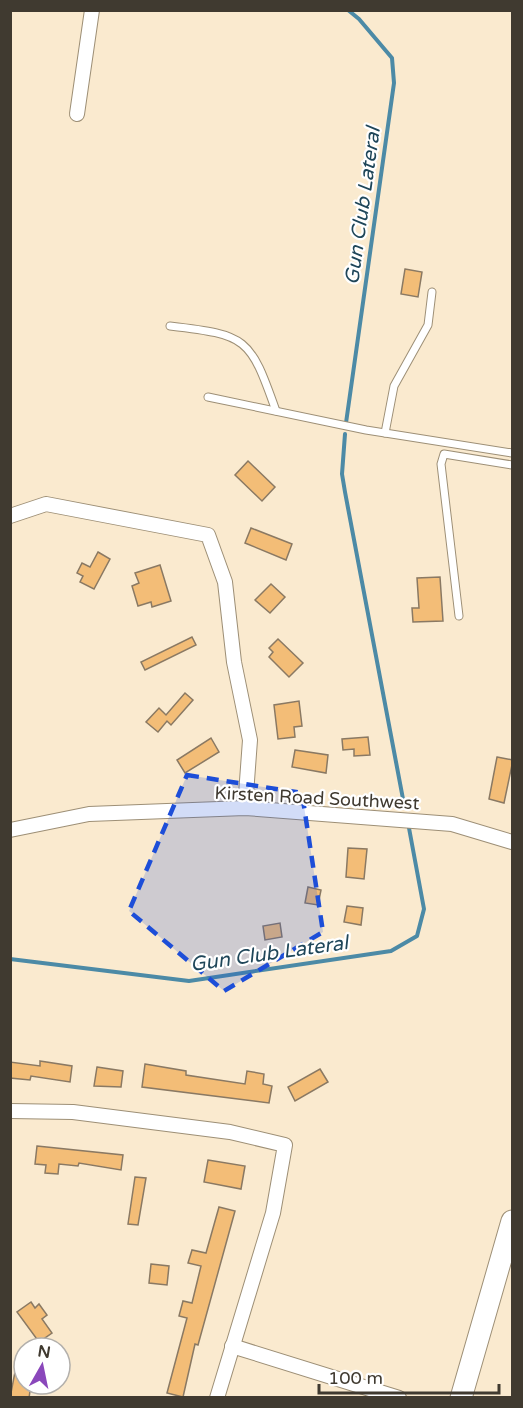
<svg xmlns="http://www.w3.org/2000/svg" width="523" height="1408" font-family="'Varela Round',sans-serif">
<rect width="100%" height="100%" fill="#faeacf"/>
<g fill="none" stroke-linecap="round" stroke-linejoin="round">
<!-- stream -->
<g stroke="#4c8aa6" stroke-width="4">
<path d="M346 423 394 83 392 58 359 19 348 10"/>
<path d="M345 434 342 474 345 492 403 799"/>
<path d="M10 959 189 981 391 951 417 936 424 909 409 828"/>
</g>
</g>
<!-- building -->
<g fill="#f3bd77" stroke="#8a7963" stroke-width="1.5">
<path d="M405 269 422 272 418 297 401 294Z"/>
<path d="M248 461 275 487 262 501 235 475Z"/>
<path d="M251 528 292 544 286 560 245 543Z"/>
<path d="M98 552 110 559 94 589 80 582 83 576 77 573 82 563 90 567Z"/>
<path d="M160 565 171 601 152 607 151 602 138 606 132 586 139 583 135 573Z"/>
<path d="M440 577 443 621 413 622 412 608H419L417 578Z"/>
<path d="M271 584 285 597 270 613 255 600Z"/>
<path d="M192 637 196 645 145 670 141 662Z"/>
<path d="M278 639 303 663 289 677 269 657 273 652 269 648Z"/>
<path d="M185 693 193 700 171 725 167 721 158 732 146 722 159 708 166 715Z"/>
<path d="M299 701 302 726 294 727 295 737 278 739 274 705Z"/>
<path d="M368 737 370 755 354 756V749L343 750 342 739Z"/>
<path d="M211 738 219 752 185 773 177 760Z"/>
<path d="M295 750 328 755 326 773 292 767Z"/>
<path d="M497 757 513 760 504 803 489 799Z"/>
<path d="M348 848 367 849 364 879 346 877Z"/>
<path d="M308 887 321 890 318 905 305 903Z"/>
<path d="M347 906 363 908 361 925 344 922Z"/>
<path d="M280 923 282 937 265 940 263 926Z"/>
<path d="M40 1061 72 1066 70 1082 31 1076 30 1080 10 1078V1062L40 1066Z"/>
<path d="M145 1064 186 1071V1075L245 1084 247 1071 264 1074 263 1084 272 1086 269 1103 142 1087Z"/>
<path d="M97 1067 123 1071 121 1087 94 1086Z"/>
<path d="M320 1069 328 1082 295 1101 288 1087Z"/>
<path d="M37 1146 123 1155 121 1170 79 1163 78 1166 59 1164 58 1174 45 1173 46 1165 35 1164Z"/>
<path d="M208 1160 245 1166 241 1189 204 1182Z"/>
<path d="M135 1177 146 1178 138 1225 128 1224Z"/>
<path d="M219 1207 235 1211 198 1345 195 1344 183 1397 167 1393 187 1318 179 1316 183 1301 192 1303 201 1266 188 1263 192 1250 206 1253Z"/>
<path d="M151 1264 169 1266 167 1285 149 1283Z"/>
<path d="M31 1302 35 1308 39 1304 47 1315 42 1319 52 1333 39 1342 17 1312Z"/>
<path d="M19 1351H24V1384H31L29 1398H10Z"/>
</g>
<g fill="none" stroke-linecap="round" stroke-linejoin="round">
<defs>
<g id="lane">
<path d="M170 326C247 335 250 337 276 411"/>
<path d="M208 397 366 430 512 453"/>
<path d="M385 433 394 386 428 325 432 292"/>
<path d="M459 616 441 464 444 454 512 465"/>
</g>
<g id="street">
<path d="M77 114 92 10"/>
<path d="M10 516 46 504 208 535 225 582 234 662 250 740 245 808"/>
<path d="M10 830 89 814 245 808 452 824 512 842"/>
<path d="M10 1111 73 1112 230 1132 285 1145 273 1213 217 1398"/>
<path d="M232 1346 399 1398"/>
</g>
<path id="primary" d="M461 1398 512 1221"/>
</defs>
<!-- lane casing -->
<use href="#lane" stroke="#9d8f76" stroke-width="9"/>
<!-- street casing -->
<use href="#street" stroke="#9d8f76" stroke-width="16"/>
<!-- primary casing -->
<use href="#primary" stroke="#9d8f76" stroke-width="23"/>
<!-- lane -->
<use href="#lane" stroke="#fff" stroke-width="7"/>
<!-- street -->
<use href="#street" stroke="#fff" stroke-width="14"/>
<!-- primary -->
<use href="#primary" stroke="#fff" stroke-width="21"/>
</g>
<!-- marked area -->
<path fill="#1d4ed8" fill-opacity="0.2" stroke="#1d4ed8" stroke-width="4.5" stroke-dasharray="12 8" stroke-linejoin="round" d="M187 775 302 793 323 932 224 991 129 911Z"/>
<g text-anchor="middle" stroke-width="4.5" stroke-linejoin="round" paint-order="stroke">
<!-- street labels -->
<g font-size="18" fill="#403a30" stroke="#fff">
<text transform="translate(317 798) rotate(3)" y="6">Kirsten Road Southwest</text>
</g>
<!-- water labels -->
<g font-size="20" font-style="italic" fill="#1f4659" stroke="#fff">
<text transform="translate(362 206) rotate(-82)" y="7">Gun Club Lateral</text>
<text transform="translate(269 953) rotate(-8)" y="7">Gun Club Lateral</text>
</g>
</g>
<!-- border -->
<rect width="523" height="1408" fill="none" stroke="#403a30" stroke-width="24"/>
<!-- north arrow -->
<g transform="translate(42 1366) rotate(9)"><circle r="28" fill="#ffffff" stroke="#b3b0ac" stroke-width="1.5"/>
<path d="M0-4.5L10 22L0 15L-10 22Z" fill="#8a47bb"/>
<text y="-9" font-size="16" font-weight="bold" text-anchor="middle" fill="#403a30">N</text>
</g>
<!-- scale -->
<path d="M319 1384v9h180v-9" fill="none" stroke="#403a30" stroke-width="3"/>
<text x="328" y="1384" font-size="18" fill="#403a30" stroke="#ffffff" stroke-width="4.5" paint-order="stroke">100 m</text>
</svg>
